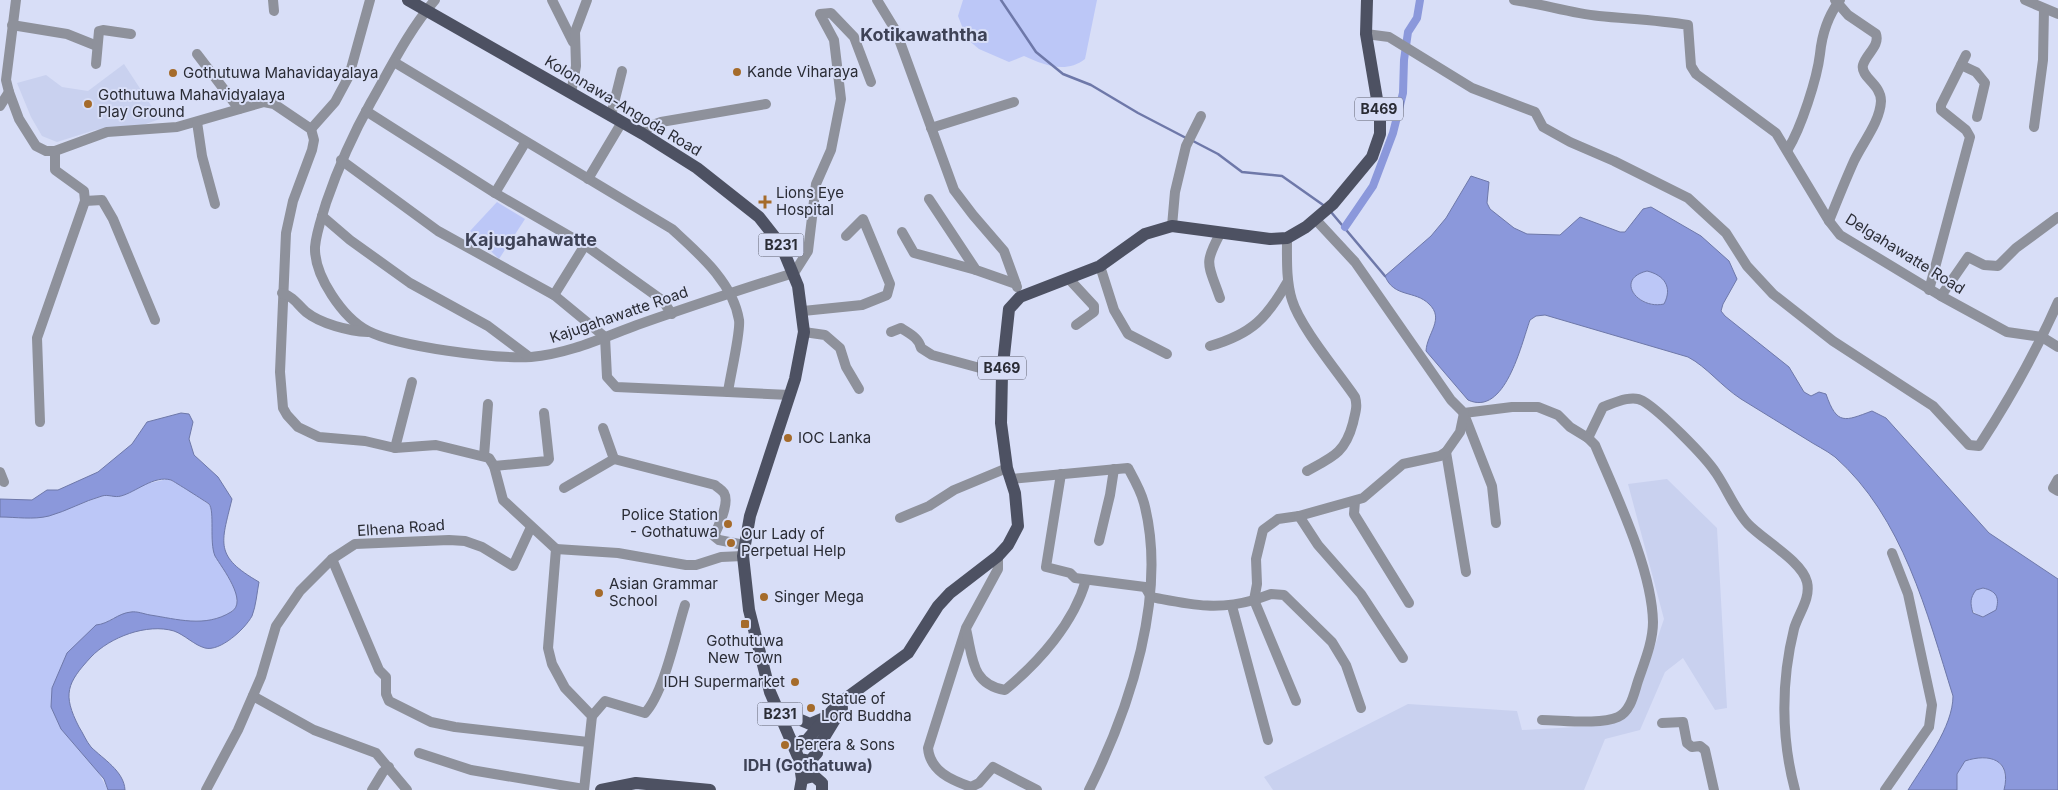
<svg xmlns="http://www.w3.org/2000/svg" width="2058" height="790" font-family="Inter,sans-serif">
<rect width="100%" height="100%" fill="#d8def7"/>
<!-- built -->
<g fill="#c9d1ef">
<path d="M124 64 160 119 140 126 95 130 57 142 42 136 31 117 17 83 46 75 62 87 88 91Z"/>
<path d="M1667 479 1717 528 1727 708 1715 710 1683 658 1665 672 1640 730 1605 739 1584 790H1273L1264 777 1408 704 1517 711 1522 730 1594 726 1619 721 1633 710 1664 619 1628 484Z"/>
</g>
<!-- green -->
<g fill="#bcc7f7">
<path d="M963 0H1097L1085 59C1066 74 1044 65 1024 56L1009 62 979 49 967 39 958 16Z"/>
<path d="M497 202 525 219 499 259 470 231Z"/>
<path d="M1647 271C1664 275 1673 287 1664 304 1638 310 1614 279 1647 271Z"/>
<path d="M168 479C175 482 206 501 210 506 215 513 209 541 215 555 221 568 249 601 231 612 202 630 147 620 113 618L103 625 52 688 108 790H0V517L36 518 49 516 105 495 120 497 145 484Z"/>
<circle cx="1984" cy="602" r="14"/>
<path d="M1981 756C2000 757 2009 771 2004 790H1957V774L1965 760Z"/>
</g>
<!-- water -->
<g fill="#8b98db" stroke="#6e78a9" fill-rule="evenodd">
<path d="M1471 176 1489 182 1487 203 1490 209 1514 228 1527 234 1560 235 1580 217 1620 232H1625L1643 209 1651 207 1701 236 1729 261 1737 279 1723 304 1721 311 1725 316 1789 367 1804 392 1811 396 1819 392 1826 394C1837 426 1845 421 1872 411L1886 418 1989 533 2058 579V790H2004C2012 759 1989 753 1965 761L1957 774V790H1908C1924 764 1953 727 1953 696 1927 613 1903 517 1835 457 1826 450 1815 445 1806 439 1784 426 1763 412 1741 399 1721 386 1707 367 1688 357L1545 315 1536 316 1530 320C1521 345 1505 417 1468 400L1426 351C1427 333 1445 319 1429 304 1415 290 1394 298 1385 276L1431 236 1446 218ZM1647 271C1664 275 1673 287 1664 304 1638 310 1614 279 1647 271ZM1983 588C1996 591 2000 597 1996 610L1983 617 1973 613C1970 603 1970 598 1976 590Z"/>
<path d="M181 413 189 414 193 422 189 439 194 455 218 477 232 499C221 544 214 556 259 582 257 592 256 606 252 616 245 629 220 652 205 648 194 645 185 635 174 631 147 623 110 637 91 657 67 683 62 694 79 727 83 733 86 741 91 747 103 759 124 771 125 790H108L104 779 61 729 51 707 52 688 67 653 96 625C109 624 118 613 131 612 137 611 144 614 150 615 177 619 205 628 231 612 249 602 222 568 215 556 209 542 215 511 209 504 205 501 175 482 171 480 154 475 136 492 121 496 115 498 108 494 102 496 84 501 67 511 49 516 33 520 16 517 0 517V499L32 500 47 490H58L98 472 132 444 147 422Z"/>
</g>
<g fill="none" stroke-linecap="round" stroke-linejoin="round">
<!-- stream -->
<g stroke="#6e78a9" stroke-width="2.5">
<path d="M1001 0 1036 52 1063 74 1091 85 1138 113 1188 139"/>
<path d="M1193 141 1218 154 1242 172 1282 176 1326 207"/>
<path d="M1331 212 1385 276"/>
</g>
<!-- canal -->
<path stroke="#8b98db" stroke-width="8" d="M1345 227 1373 186 1393 133 1403 93 1404 60 1408 32 1417 18 1420 0"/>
<!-- minor -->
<g stroke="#8e919b" stroke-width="10">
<path d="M16 0 6 80 9 92 19 119 36 146 46 151H55L107 132 177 127 264 102 274 104 311 129 314 140 312 150 293 201 286 233 280 372 283 408 287 415 298 427 319 437 365 441 395 448 436 445 489 458 494 466 503 500 556 549 548 648 552 664 565 688 592 716 584 790"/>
<path d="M273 0 274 11"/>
<path d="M435 0C409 30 391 67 371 102 353 134 338 168 326 203 322 217 316 233 315 247 314 276 343 318 368 331 399 347 495 359 531 357 568 354 602 338 637 325 689 307 741 289 794 273L808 251 816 184 831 150 841 99 834 40 820 14 831 13 854 37 871 82"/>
<path d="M552 0 573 42"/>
<path d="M877 0 896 31 954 190 973 215 1004 251 1016 284"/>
<path d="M1514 0C1543 4 1570 13 1599 16 1629 19 1658 20 1688 25L1691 66 1696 74 1776 133 1829 221 1840 235 1941 296 2007 332 2042 337 2058 347"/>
<path d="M2025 0 2058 14"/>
<path d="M12 25 67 34 97 46"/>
<path d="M1366 34 1389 37 1472 88 1535 112 1543 127 1570 142 1614 161 1688 198 1726 233 1747 266 1773 294 1833 341 1933 406 1969 445 1979 446C2009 400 2036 352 2058 302"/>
<path d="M197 54 239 109"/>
<path d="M96 64 99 31 103 30 131 34"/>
<path d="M1961 65 1976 72 1985 83 1977 117"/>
<path d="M571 93 576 66 575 32 587 0"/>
<path d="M0 106 9 92"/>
<path d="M366 111 495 193 585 245 662 300 672 314"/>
<path d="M611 115 622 71"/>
<path d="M197 122 202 156 215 204"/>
<path d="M2034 127 2043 60 2044 9"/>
<path d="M931 128 1014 102"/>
<path d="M311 129 335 102 349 76 370 0"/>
<path d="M643 134 650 126 661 122 766 104"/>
<path d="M1788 149C1801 128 1817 79 1820 54 1822 34 1827 17 1840 0"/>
<path d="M341 160 438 231 554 295 605 337 607 377 616 387 728 392C730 377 741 331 739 320 733 282 698 253 672 229L394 62"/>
<path d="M588 179 622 122"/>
<path d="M495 193 525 143"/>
<path d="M929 199 976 270 1016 284 1017 287"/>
<path d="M85 201 102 200 113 219 155 320"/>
<path d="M322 216 350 240 410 283 488 326 528 356"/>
<path d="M1316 220 1355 262 1451 400 1464 413 1512 407H1538L1558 415 1570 427 1588 438 1603 407C1614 403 1632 394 1643 401 1660 411 1705 456 1716 473 1727 489 1735 510 1748 524 1763 540 1802 561 1807 582 1811 599 1798 614 1794 629 1781 681 1781 738 1795 790"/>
<path d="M1829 221C1837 201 1845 181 1854 161 1863 142 1880 122 1881 101 1881 84 1860 77 1863 65 1866 54 1880 46 1876 34L1848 15 1835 0"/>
<path d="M1172 226 1175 192 1186 146 1201 116"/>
<path d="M902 232 914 253 976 270"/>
<path d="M1287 238C1287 258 1286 281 1292 300 1300 327 1338 372 1355 397 1358 407 1355 413 1353 423 1345 453 1333 457 1307 471"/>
<path d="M1100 266 1114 310 1128 334 1167 354"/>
<path d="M1069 279 1094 306V312L1076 325"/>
<path d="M1929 290 1970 137 1966 130 1941 110V105L1966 55"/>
<path d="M282 293C295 298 296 303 306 312 321 324 349 331 368 332"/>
<path d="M554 295 585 245"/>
<path d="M1941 296 1968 257 1984 265 1998 266 2016 248 2058 217"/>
<path d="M1220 298C1208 263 1203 265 1221 232"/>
<path d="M803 311 862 305 887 295 890 284 863 219 846 236"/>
<path d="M804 332 825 335 840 348 846 367 859 389"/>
<path d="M891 332 901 328C910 334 919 338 921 348L932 355 1002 374"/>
<path d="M1210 346C1252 334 1267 318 1288 281"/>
<path d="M728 392 790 395"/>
<path d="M1464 414 1492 486 1496 523"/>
<path d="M40 422 37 338 85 201 84 191 55 170V151"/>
<path d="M395 448 412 382"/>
<path d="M1446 452 1466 572"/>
<path d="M484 456 488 404"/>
<path d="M614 459 715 485C718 488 722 490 724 493 730 503 718 527 714 536L719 540 744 545"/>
<path d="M494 466 547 461 549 459 544 413"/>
<path d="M0 472 4 482"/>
<path d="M1061 474 1046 567 1070 573 1075 578 1145 587 1151 597C1189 604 1215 611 1254 600L1257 584 1256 559 1263 530 1278 519 1299 516 1363 498 1403 464 1440 456 1446 452 1460 432 1464 413"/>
<path d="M1010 479 1128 468C1134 479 1141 491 1144 503 1168 594 1130 708 1089 790"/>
<path d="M2058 479 2053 488 2058 491"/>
<path d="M564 488 614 459 603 428"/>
<path d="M1355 501 1354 514 1409 603"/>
<path d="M1299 516 1318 545 1361 594 1403 658"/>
<path d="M900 518 929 506 954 490 1007 468"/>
<path d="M1099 541 1110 495 1114 469"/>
<path d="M556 549 618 553 686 565H696L721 557 743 556"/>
<path d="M998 556V569L966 628 928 748C930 771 951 780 971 787L979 783 993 767 1037 790"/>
<path d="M332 559 379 670 386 677V694L389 701 431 722 455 727 588 742"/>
<path d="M1232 606 1268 740"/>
<path d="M966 629C973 658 971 684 1005 690 1039 662 1074 623 1086 580"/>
<path d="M253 696 314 730 376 753 407 790"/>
<path d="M1296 701 1254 600 1271 594 1284 595 1332 642 1346 665 1361 708"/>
<path d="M592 716 605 701 645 713C664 693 676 633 685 605"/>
<path d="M1542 720C1562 720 1600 725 1618 717 1631 711 1634 693 1638 681 1644 663 1653 642 1653 622 1652 569 1616 495 1595 445L1588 438"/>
<path d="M1662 723 1683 722 1687 743 1692 747 1700 746 1705 750 1714 790"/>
<path d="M419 753 471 770 584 789"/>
<path d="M206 790 238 730 261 677 276 626 300 591 332 559 355 544 449 540 465 541 482 547 513 566 531 527"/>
<path d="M372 790 383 772 389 767"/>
<path d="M1885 790 1929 727 1932 705 1908 594 1892 553"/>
</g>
<!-- major -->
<g stroke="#4d5162" stroke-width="12">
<path d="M408 0 643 134 697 168 759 217 781 245 798 286 804 332 795 379 750 516 743 556 749 610 770 692 799 759 810 761 817 753 813 743 802 741 796 749"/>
<path d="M789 715 810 724 824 718"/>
<path d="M807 740 838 704 908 653 938 606 950 593 998 556 1008 545 1018 526 1015 493 1007 468 1001 423 1002 374 1009 309 1020 297 1100 266 1145 234 1172 226 1270 239 1287 238 1306 227 1333 204 1372 157 1380 134V117L1366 34 1367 0"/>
<path d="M817 749 842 708"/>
<path d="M799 759 802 779 800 790"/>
<path d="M802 779 814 776 822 783V790"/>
<path d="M601 790 636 783 710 790"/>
</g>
</g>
<!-- markers -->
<g fill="#a56b2b" stroke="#d8def7" stroke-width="2">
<circle cx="737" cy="72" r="5"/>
<circle cx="173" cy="73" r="5"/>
<circle cx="88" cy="104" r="5"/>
<path d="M762.5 194.5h5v5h5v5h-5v5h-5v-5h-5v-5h5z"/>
<circle cx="788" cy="438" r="5"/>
<circle cx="728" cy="524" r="5"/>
<circle cx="731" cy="543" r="5"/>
<circle cx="599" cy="593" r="5"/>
<circle cx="764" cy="597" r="5"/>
<rect x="740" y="619" width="10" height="10" rx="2.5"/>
<circle cx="795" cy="682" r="5"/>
<circle cx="811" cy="708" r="5"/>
<circle cx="785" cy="745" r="5"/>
</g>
<g text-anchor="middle" stroke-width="4" stroke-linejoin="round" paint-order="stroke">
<!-- shield labels -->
<g fill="#d8def7" stroke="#5e616f" stroke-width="1">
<rect x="1355" y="97.5" width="48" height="23" rx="4"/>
<rect x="758.5" y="233.5" width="45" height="23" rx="4"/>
<rect x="978" y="356.5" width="48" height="23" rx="4"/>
<rect x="757.5" y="702.5" width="45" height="23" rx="4"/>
</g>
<g font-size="14" font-weight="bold" fill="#2a2c35">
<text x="1379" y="114">B469</text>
<text x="781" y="250">B231</text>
<text x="1002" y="373">B469</text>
<text x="780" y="719">B231</text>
</g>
<!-- poi labels -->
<g font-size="15" fill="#2a2c35" stroke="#d8def7" text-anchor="start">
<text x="747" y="77">Kande Viharaya</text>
<text x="183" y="78">Gothutuwa Mahavidayalaya</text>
<text x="98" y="100">Gothutuwa Mahavidyalaya<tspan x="98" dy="17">Play Ground</tspan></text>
<text x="776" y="198">Lions Eye<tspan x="776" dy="17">Hospital</tspan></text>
<text x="798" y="443">IOC Lanka</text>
<text x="718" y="520" text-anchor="end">Police Station<tspan x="718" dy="17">- Gothatuwa</tspan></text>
<text x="741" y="539">Our Lady of<tspan x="741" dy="17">Perpetual Help</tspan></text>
<text x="609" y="589">Asian Grammar<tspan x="609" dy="17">School</tspan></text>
<text x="774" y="602">Singer Mega</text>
<text x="745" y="646" text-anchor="middle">Gothutuwa<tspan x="745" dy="17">New Town</tspan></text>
<text x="785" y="687" text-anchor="end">IDH Supermarket</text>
<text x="821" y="704">Statue of<tspan x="821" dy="17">Lord Buddha</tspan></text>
<text x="795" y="750">Perera &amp; Sons</text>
</g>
<!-- street labels -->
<g font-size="15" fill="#2a2c35" stroke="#d8def7">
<text transform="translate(623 106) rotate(31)" y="5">Kolonnawa-Angoda Road</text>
<text transform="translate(1905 254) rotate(32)" y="5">Delgahawatte Road</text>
<text transform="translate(619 315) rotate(-19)" y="5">Kajugahawatte Road</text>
<text transform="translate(401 528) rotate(-4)" y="5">Elhena Road</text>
</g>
<!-- neighbourhood labels -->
<g font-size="16" font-weight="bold" fill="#3e4256" stroke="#d8def7">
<text x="808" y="771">IDH (Gothatuwa)</text>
</g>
<!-- quarter labels -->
<g font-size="18" font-weight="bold" fill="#3e4256" stroke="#d8def7">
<text x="924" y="41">Kotikawaththa</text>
<text x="531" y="246">Kajugahawatte</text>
</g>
</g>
</svg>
